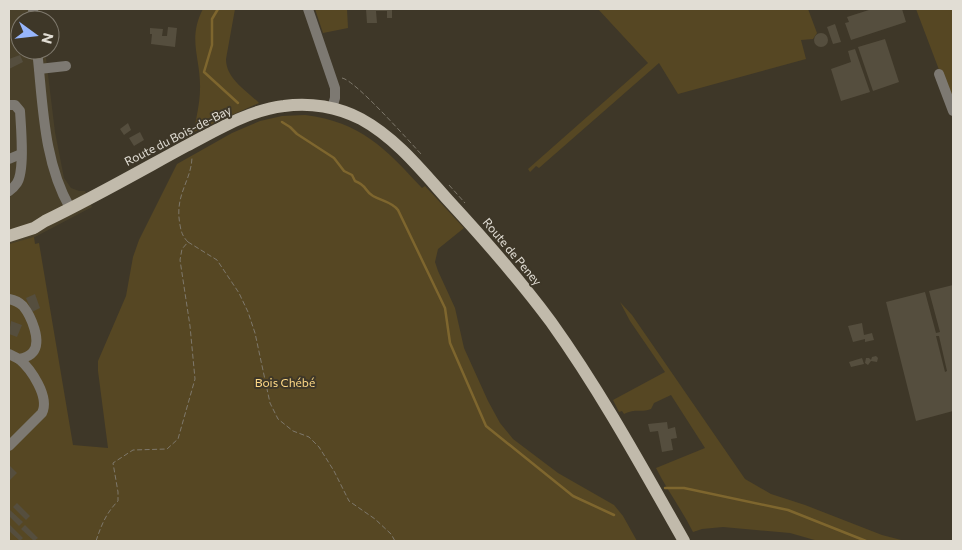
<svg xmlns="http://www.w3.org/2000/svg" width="962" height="550" font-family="Commissioner,sans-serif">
<rect width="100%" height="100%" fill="#3e3728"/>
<!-- built -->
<path fill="#49402a" d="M9 9H40L41 20H20V50H45L55 132 64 178 71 188 79 191H85L92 207 31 239 9 244Z"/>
<!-- green -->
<g fill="#564723">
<path d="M203 9H235L226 59C226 79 246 90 259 103L194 132C196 118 200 103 200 89 201 59 187 39 203 9Z"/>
<path d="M315 9H347L348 28 323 33Z"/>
<path d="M598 9H808L817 33 813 39 801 40 806 59 678 94 659 63 539 168 536 166 530 172 528 169 648 63Z"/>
<path d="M916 9H953V111L941 75Z"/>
<path d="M305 115C361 122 385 148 422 188L425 186 464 228 438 249 435 262 438 271 455 308 464 348 488 401 500 423 513 439 558 473 614 505 623 516 637 541H9V244L34 237 35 244 39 243 73 445 108 448 98 371V361L126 296 133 257 139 240 177 164 232 133 260 121 282 116Z"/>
<path d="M620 302 632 315 745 479 771 494 805 505 882 535 905 541H818L790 533 723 527 702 529 693 532C682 510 667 490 656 468L705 448 671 395 654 403 651 409C640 413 636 408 624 414L622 411 619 412 613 400 665 372 630 321Z"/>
</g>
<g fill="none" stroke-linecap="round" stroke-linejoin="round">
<!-- stream -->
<g stroke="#7e662e" stroke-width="2.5">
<path d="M218 9 212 19V45L204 72 238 103"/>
<path d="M282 122 290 127 297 134 334 158 344 171 352 175 355 181C368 186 364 191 373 196 382 201 392 202 398 210L445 308 450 343 486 426 573 496 614 515"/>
<path d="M665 488H684L788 510 866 541"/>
</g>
</g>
<!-- building -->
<g fill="#554e3e" fill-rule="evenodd">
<path d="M366 9H392V18H387V11H376L377 23H367Z"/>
<path d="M872 9H902L906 22 851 40 845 23 849 22 847 17Z"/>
<path d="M835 24 841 42 833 44 827 27Z"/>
<path d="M168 27 177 28 175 47 151 44 152 34H150V28L163 29 162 36H167Z"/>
<circle cx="821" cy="40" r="7"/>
<path d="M885 39 899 82 873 91 858 47Z"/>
<path d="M855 49 870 92 841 101 831 69 851 62 848 51Z"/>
<path d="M20 55 23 62 9 69V59Z"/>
<path d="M128 123 131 130 124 135 120 129Z"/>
<path d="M140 132 144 140 134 146 129 138Z"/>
<path d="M953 285V411L916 421 886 302 925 292 936 333 940 332 929 291ZM936 336H939L947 371 945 372Z"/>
<path d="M35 294 40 308 32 312 26 298Z"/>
<path d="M11 321 22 325 17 337 9 334Z"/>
<path d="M862 323 864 335 872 333 874 340 865 342V339L853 342 848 326Z"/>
<path d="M876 356 878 358 877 362 871 361 868 365 865 363 866 358H869L871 360 872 357Z"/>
<path d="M862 358 864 364 851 367 849 362Z"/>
<path d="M667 422 668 429 675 427 677 438 671 439 673 450 662 452 658 431 650 432 648 424Z"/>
<path d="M9 465 17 473 9 481Z"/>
<path d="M17 503 30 516 26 520 13 507Z"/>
<path d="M10 510 23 522 19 526 9 516Z"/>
<path d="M10 525 23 538 20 541 9 531Z"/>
<path d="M25 525 38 538 34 541 21 529Z"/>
</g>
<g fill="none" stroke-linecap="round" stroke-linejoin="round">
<!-- path -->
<g stroke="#7e786b" stroke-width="1" stroke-dasharray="5 2.5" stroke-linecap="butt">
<path d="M342 78C355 80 409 141 421 154"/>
<path d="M449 185 465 203"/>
<path d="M188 242C183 237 181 232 180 225 174 194 192 181 192 156"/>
<path d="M96 541C101 526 106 513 118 501V492L113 463 133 450 167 449 178 439 195 379 190 326 180 260 182 249 188 242 217 260 239 293 248 312 255 333 270 403 278 419 293 431 309 437 319 447 334 471 349 501 375 519 391 534 395 541"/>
</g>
<!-- minor -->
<g stroke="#7d7972" stroke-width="10">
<path d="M33 9 34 20"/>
<path d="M308 9 335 88V98L332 108"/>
<path d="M37 50C43 103 43 161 70 208"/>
<path d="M39 69 66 66"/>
<path d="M939 74 953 111"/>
<path d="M9 105H15L20 111C21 127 25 171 17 183 15 186 12 189 9 191"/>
<path d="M9 159 21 154"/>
<path d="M9 299C14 300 19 302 23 306 31 316 42 341 33 352 30 356 24 358 19 359L9 354"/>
<path d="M9 446 42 413C50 397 31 369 19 359"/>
</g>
<!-- major -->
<path stroke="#c1baab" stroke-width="12" d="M9 236 34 228 45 221C93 198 140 171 186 146 217 130 249 110 284 106 310 102 338 107 361 119 396 138 422 171 448 200 484 239 519 279 551 322 601 392 642 467 684 541"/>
</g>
<g text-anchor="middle" stroke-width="4" stroke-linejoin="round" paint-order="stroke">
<!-- street labels -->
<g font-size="12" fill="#e1ddd4" stroke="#3e3728">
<text transform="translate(178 136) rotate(-27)" y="4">Route du Bois-de-Bay</text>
<text transform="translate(512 252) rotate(50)" y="4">Route de Peney</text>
</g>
<!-- park labels -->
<g font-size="12" fill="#fed986" stroke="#3e3728">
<text x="285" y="387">Bois Chébé</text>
</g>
</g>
<!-- border -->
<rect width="962" height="550" fill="none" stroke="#e1ddd4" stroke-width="20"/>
<!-- north arrow -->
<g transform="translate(35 35) rotate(105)"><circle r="24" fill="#3e3728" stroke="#7f796d"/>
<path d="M0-4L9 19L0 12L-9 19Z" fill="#97b6fd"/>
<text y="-8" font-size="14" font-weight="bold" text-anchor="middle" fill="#e1ddd4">N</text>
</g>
</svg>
